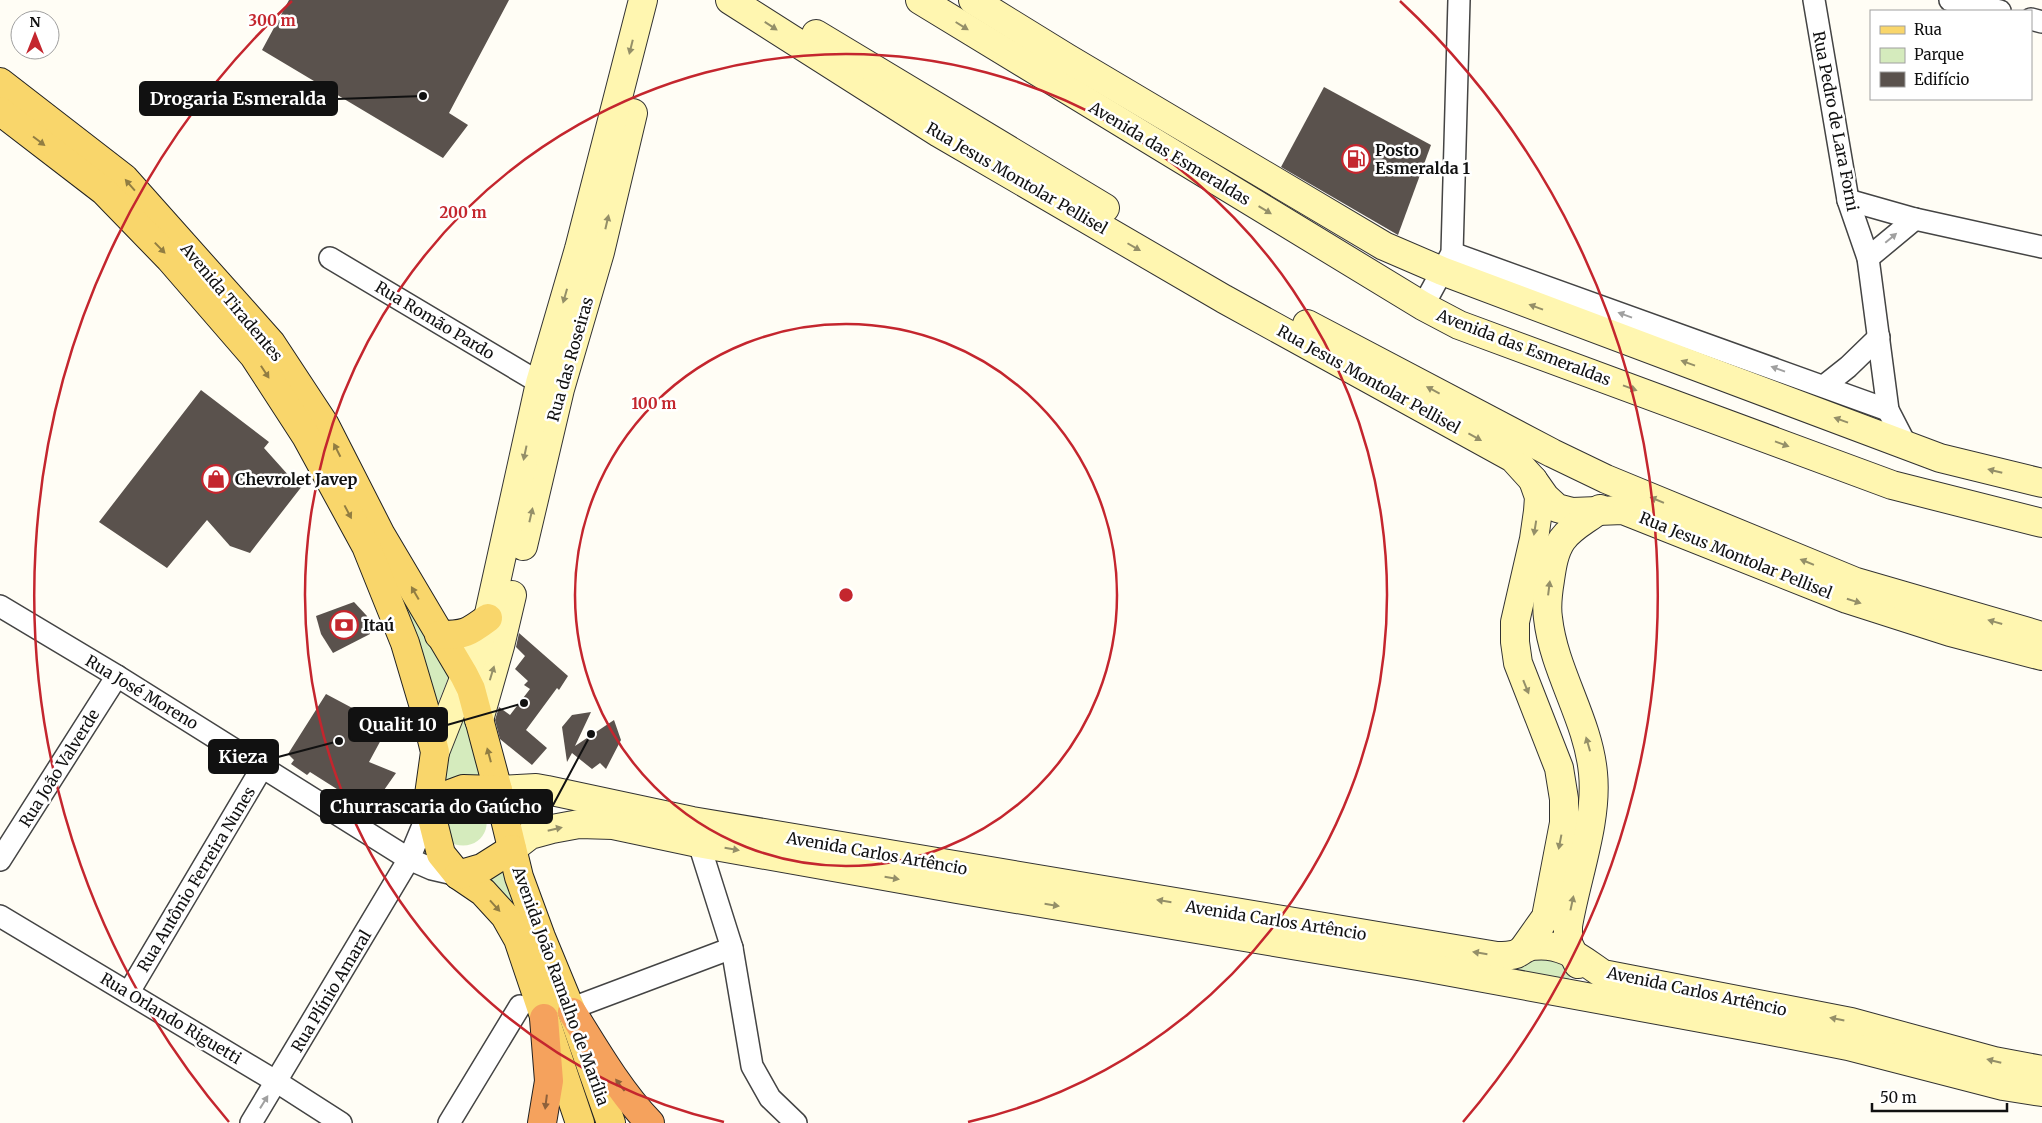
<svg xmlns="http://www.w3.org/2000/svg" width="2042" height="1123" font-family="Merriweather,serif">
<rect width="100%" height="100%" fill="#fffdf5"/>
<!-- green -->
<g fill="#d5ebbd">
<path d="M0 91 30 113 73 148 162 232 267 352 306 412 449 676 436 708 413 636 362 524 302 413 263 354 156 235 110 187 26 116 0 98Z"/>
<path d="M460 705 484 779 436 788Z"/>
<path d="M475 800C502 823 478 858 447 841L440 812 444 806Z"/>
<path d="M504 868 520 922 487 878Z"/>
<path d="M1557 952 1573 973 1568 980 1522 973 1519 968 1520 959Z"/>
</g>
<!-- building -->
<g fill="#5a524d">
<path d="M289 0H509L449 113 468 125 443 158 262 50Z"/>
<path d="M1324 87 1431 145 1398 235 1281 167Z"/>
<path d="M201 390 269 442 264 448 290 477 306 481 250 553 230 546 207 520 167 568 99 522Z"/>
<path d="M354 602 367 616 370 634 333 653 321 634 316 616Z"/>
<path d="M519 633 568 676 559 690 557 688 526 730 547 748 532 765 500 739 495 720 499 707 510 715 530 689 524 685 528 681 515 669 525 656 516 647Z"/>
<path d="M326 694 388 727 369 762 396 773 370 810 310 772 307 775 291 764 294 760 288 754Z"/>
<path d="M591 712 575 746 614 720 621 740 606 769 600 763 592 769 572 753 567 762 562 727 572 715Z"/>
</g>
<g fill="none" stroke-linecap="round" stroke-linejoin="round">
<defs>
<g id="street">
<path d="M1814 0 1848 200 1868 258 1888 410 1906 445"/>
<path d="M1950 0 2000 11"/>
<path d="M2031 19 2042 22"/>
<path d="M1848 200 1915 219 2042 247"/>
<path d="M1452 253 1888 410"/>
<path d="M330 258 540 383 555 388"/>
<path d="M1868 258 1915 219"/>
<path d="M1423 306 1452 253 1459 0"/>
<path d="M1824 386 1848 367 1879 337"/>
<path d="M0 606 117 676 409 859 432 869 458 875"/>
<path d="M695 831 732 948 752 1066 770 1098 796 1123"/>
<path d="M0 860 117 676"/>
<path d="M0 916 277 1082 341 1123"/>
<path d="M129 992 263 766"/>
<path d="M583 1004 732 948"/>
<path d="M251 1123 409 859 429 811"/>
<path d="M449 1123 520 1006"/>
</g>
<g id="secondary">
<path d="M730 0 939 133 1224 299 1513 458 1533 480 1545 497 1557 508 1572 512 1623 510 1847 599 1950 632 2042 656"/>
<path d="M920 0 1423 306 1459 325 1892 485 2042 523"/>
<path d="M973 0 1067 58 1384 246 1442 271 1940 458 2042 483"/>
<path d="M816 34 1105 208"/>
<path d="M1307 324 1552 453 1606 479 1856 582 2042 636"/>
<path d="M523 546 560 389 600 252 633 113"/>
<path d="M479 720 500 646 512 595"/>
<path d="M435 752 488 618 540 383 579 249 643 0"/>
<path d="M498 790 536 788 547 790 692 821 1497 956C1504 956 1510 956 1516 954 1522 951 1526 947 1533 946 1562 942 1581 959 1603 974L1851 1022 1994 1061 2042 1070"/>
<path d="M512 849 530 835 552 829 579 824 613 825 698 843 957 889 1418 966 1766 1030 1848 1046 2003 1086 2042 1092"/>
<path d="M1524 948 1546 917 1564 823V799L1559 768 1518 663 1515 642V622L1534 539 1538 511 1539 497 1533 480"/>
<path d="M1578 964 1568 943V926C1576 878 1598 821 1593 773 1588 719 1554 672 1548 618 1546 605 1548 592 1550 580 1552 566 1554 552 1562 540 1572 526 1587 520 1600 509"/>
</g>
<g id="primary">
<path d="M0 82 124 178 271 343 325 425 381 535 464 675 471 689 498 790 519 877 541 937 572 1012 611 1123"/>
<path d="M0 111 104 191 170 259 254 356 306 436 366 546 405 643 424 707 435 752 428 802 441 854 458 875 483 892 505 916 518 939 580 1123"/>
<path d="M439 635C465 635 468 633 488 618"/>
<path d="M428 802 463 789 498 790"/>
<path d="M458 875 482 868 512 849"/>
</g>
<g id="highway">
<path d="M572 1012C595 1049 620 1092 650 1123"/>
<path d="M542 1123 549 1081 544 1018"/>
</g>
</defs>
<!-- street casing -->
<use href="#street" stroke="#444" stroke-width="24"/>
<!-- secondary casing -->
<use href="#secondary" stroke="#333" stroke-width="30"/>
<!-- primary casing -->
<use href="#primary" stroke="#222" stroke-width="30"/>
<!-- highway casing -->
<use href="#highway" stroke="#222" stroke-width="30"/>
<!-- street -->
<use href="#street" stroke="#fff" stroke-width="21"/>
<!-- secondary -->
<use href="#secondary" stroke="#fff6b0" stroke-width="28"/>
<!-- primary -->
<use href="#primary" stroke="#f9d66b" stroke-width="28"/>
<!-- highway -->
<use href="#highway" stroke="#f5a25d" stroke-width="28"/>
</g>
<!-- one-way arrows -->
<defs><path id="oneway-solid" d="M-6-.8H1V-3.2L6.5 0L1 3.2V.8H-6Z" transform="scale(1.25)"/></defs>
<g fill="#948f68">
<use href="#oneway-solid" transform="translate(771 26) rotate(33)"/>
<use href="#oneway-solid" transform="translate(962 26) rotate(32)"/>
<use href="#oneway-solid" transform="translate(631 47) rotate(104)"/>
<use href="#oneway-solid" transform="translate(1265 210) rotate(31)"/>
<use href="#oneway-solid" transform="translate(607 222) rotate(-77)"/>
<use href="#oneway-solid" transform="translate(1134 247) rotate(30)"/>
<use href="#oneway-solid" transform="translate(565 296) rotate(106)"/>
<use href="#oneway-solid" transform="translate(1536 307) rotate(-160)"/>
<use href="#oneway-solid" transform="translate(1688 363) rotate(-160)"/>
<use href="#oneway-solid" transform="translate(1630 388) rotate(20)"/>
<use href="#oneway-solid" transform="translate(1433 390) rotate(-152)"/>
<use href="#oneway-solid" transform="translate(1841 420) rotate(-160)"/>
<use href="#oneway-solid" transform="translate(1475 437) rotate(29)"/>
<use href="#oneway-solid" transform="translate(1782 444) rotate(20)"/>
<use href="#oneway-solid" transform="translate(525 453) rotate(102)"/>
<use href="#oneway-solid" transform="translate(1995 471) rotate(-166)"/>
<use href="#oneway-solid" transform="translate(1657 500) rotate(-158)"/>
<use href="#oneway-solid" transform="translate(531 515) rotate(-77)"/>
<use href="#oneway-solid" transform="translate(1535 528) rotate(99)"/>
<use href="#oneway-solid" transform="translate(1807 562) rotate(-158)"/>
<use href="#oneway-solid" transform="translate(1549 588) rotate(-83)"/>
<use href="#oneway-solid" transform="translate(1854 601) rotate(18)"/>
<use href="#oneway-solid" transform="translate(1995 622) rotate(-164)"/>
<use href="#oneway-solid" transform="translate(492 673) rotate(-73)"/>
<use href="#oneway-solid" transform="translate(1526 687) rotate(68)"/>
<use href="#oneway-solid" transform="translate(1588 744) rotate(-106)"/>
<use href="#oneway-solid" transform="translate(555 829) rotate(-13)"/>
<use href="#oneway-solid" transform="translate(1560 842) rotate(101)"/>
<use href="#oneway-solid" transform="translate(732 849) rotate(10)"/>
<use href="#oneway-solid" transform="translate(892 878) rotate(10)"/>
<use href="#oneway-solid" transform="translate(1164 901) rotate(-171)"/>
<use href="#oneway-solid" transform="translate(1572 903) rotate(-78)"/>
<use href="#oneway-solid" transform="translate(1052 905) rotate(9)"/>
<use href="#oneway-solid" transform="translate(1480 953) rotate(-171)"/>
<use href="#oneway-solid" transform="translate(1837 1019) rotate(-169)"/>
<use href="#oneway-solid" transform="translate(1994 1061) rotate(-166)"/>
</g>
<g fill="#917d42">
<use href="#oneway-solid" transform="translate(39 141) rotate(37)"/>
<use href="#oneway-solid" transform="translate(130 185) rotate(-131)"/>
<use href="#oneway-solid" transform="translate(160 248) rotate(46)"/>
<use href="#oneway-solid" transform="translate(265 372) rotate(57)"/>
<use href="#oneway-solid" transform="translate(337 450) rotate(-117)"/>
<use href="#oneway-solid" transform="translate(348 512) rotate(62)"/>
<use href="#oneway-solid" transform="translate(415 593) rotate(-120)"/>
<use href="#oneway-solid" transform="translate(489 755) rotate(-105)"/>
<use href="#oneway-solid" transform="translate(495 906) rotate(48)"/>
</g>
<g fill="#a0a0a0">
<use href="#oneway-solid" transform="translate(1891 238) rotate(-40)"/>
<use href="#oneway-solid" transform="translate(1625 315) rotate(-160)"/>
<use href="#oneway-solid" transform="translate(1778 369) rotate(-160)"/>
<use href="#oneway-solid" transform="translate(264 1102) rotate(-58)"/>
</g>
<g fill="#8e613b">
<use href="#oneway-solid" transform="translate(620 1085) rotate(-127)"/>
<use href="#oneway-solid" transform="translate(546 1102) rotate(97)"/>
</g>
<!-- distance rings -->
<g fill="none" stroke="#c4262e" stroke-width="2.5">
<circle cx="846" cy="595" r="271"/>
<path d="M724 1122A541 541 0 1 1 968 1122"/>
<path d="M229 1122A812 812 0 0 1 292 1M1400 1A812 812 0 0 1 1463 1122"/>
</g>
<!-- icons -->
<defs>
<symbol id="fuel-ring" viewBox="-11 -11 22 22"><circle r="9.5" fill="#fff" stroke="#c4262e" stroke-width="1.5"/><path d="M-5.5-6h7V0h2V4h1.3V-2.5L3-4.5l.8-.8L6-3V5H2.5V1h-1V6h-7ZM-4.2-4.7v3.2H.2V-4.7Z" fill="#c4262e"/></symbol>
<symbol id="shop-ring" viewBox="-11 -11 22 22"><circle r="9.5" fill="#fff" stroke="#c4262e" stroke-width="1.5"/><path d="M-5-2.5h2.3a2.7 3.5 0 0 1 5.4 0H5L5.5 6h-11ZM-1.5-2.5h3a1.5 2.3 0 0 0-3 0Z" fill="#c4262e"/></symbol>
<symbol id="bank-ring" viewBox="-11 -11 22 22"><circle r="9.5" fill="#fff" stroke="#c4262e" stroke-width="1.5"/><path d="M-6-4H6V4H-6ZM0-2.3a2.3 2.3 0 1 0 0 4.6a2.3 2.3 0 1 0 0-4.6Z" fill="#c4262e"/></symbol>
</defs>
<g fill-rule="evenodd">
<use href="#fuel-ring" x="1340" y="143" width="32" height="32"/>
<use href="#shop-ring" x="200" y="463" width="32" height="32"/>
<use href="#bank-ring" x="328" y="609" width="32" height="32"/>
</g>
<g text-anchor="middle" stroke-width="5" stroke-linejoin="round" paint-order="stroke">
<!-- street labels -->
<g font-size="16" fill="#111" stroke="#fff">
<text transform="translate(1836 121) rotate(79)" y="6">Rua Pedro de Lara Forni</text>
<text transform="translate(1170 153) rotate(31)" y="6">Avenida das Esmeraldas</text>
<text transform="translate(1017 178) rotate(30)" y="6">Rua Jesus Montolar Pellisel</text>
<text transform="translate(232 302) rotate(50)" y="6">Avenida Tiradentes</text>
<text transform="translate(435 320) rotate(31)" y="6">Rua Romão Pardo</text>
<text transform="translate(1524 347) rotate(21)" y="6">Avenida das Esmeraldas</text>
<text transform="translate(570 359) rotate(-74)" y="6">Rua das Roseiras</text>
<text transform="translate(1369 379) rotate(29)" y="6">Rua Jesus Montolar Pellisel</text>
<text transform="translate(1736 555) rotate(22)" y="6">Rua Jesus Montolar Pellisel</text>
<text transform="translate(142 692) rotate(31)" y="6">Rua José Moreno</text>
<text transform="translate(59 768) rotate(-58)" y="6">Rua João Valverde</text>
<text transform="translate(877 853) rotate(10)" y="6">Avenida Carlos Artêncio</text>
<text transform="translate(196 879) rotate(-59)" y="6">Rua Antônio Ferreira Nunes</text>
<text transform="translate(1276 920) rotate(9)" y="6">Avenida Carlos Artêncio</text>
<text transform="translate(561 986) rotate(70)" y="6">Avenida João Ramalho de Marília</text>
<text transform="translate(331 991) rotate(-59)" y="6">Rua Plínio Amaral</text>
<text transform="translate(1697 991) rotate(12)" y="6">Avenida Carlos Artêncio</text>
<text transform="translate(171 1018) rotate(31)" y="6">Rua Orlando Riguetti</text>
</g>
<!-- poi labels -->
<g font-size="16" font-weight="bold" fill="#111" stroke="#fff" text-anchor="start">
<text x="1375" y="156">Posto<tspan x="1375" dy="18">Esmeralda 1</tspan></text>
<text x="235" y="485">Chevrolet Javep</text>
<text x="363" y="631">Itaú</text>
</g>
</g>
<circle cx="846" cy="595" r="8" fill="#c4262e" stroke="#fff" stroke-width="2.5"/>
<g font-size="15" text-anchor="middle" font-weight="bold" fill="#c4262e" stroke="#fff" stroke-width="5" stroke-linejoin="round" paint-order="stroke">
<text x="272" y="26">300 m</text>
<text x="463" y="218">200 m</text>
<text x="654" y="409">100 m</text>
</g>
<!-- callouts -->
<path fill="none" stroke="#111" stroke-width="2" d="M423 96L337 99M524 703L447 725M339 741L278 757M591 734L552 807"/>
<g fill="#111" stroke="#fff" stroke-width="2">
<circle cx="423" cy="96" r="5"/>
<circle cx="524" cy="703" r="5"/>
<circle cx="339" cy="741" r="5"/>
<circle cx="591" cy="734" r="5"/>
</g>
<g fill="#111" stroke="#111" stroke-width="2">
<rect x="140" y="82" width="197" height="33" rx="5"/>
<rect x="349" y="708" width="98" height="33" rx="5"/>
<rect x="209" y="740" width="69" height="33" rx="5"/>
<rect x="321" y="790" width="231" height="33" rx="5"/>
</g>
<g font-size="18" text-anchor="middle" font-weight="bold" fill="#fff">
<text x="238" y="105">Drogaria Esmeralda</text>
<text x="398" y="731">Qualit 10</text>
<text x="243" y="763">Kieza</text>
<text x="436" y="813">Churrascaria do Gaúcho</text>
</g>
<!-- legend -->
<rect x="1870" y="10" width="162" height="90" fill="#ffffff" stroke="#a0a0a0"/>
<rect x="1880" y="26" width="25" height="8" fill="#f9d66b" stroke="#a0a0a0"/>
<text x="1914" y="35" font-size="15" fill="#111111">Rua</text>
<rect x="1880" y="48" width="25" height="15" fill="#d5ebbd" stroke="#a0a0a0"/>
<text x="1914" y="60" font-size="15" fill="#111111">Parque</text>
<rect x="1880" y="72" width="25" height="15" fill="#5a524d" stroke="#a0a0a0"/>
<text x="1914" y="85" font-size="15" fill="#111111">Edifício</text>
<!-- north arrow -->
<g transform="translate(35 35)"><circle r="24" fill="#ffffff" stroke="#a0a0a0"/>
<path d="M0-4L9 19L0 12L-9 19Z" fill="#c4262e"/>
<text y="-8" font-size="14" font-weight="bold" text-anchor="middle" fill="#111111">N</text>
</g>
<!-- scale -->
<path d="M1872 1103v8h135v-8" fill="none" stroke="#111111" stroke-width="2.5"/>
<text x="1880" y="1103" font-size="15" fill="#111111" stroke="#ffffff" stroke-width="4" paint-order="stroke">50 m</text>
</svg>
